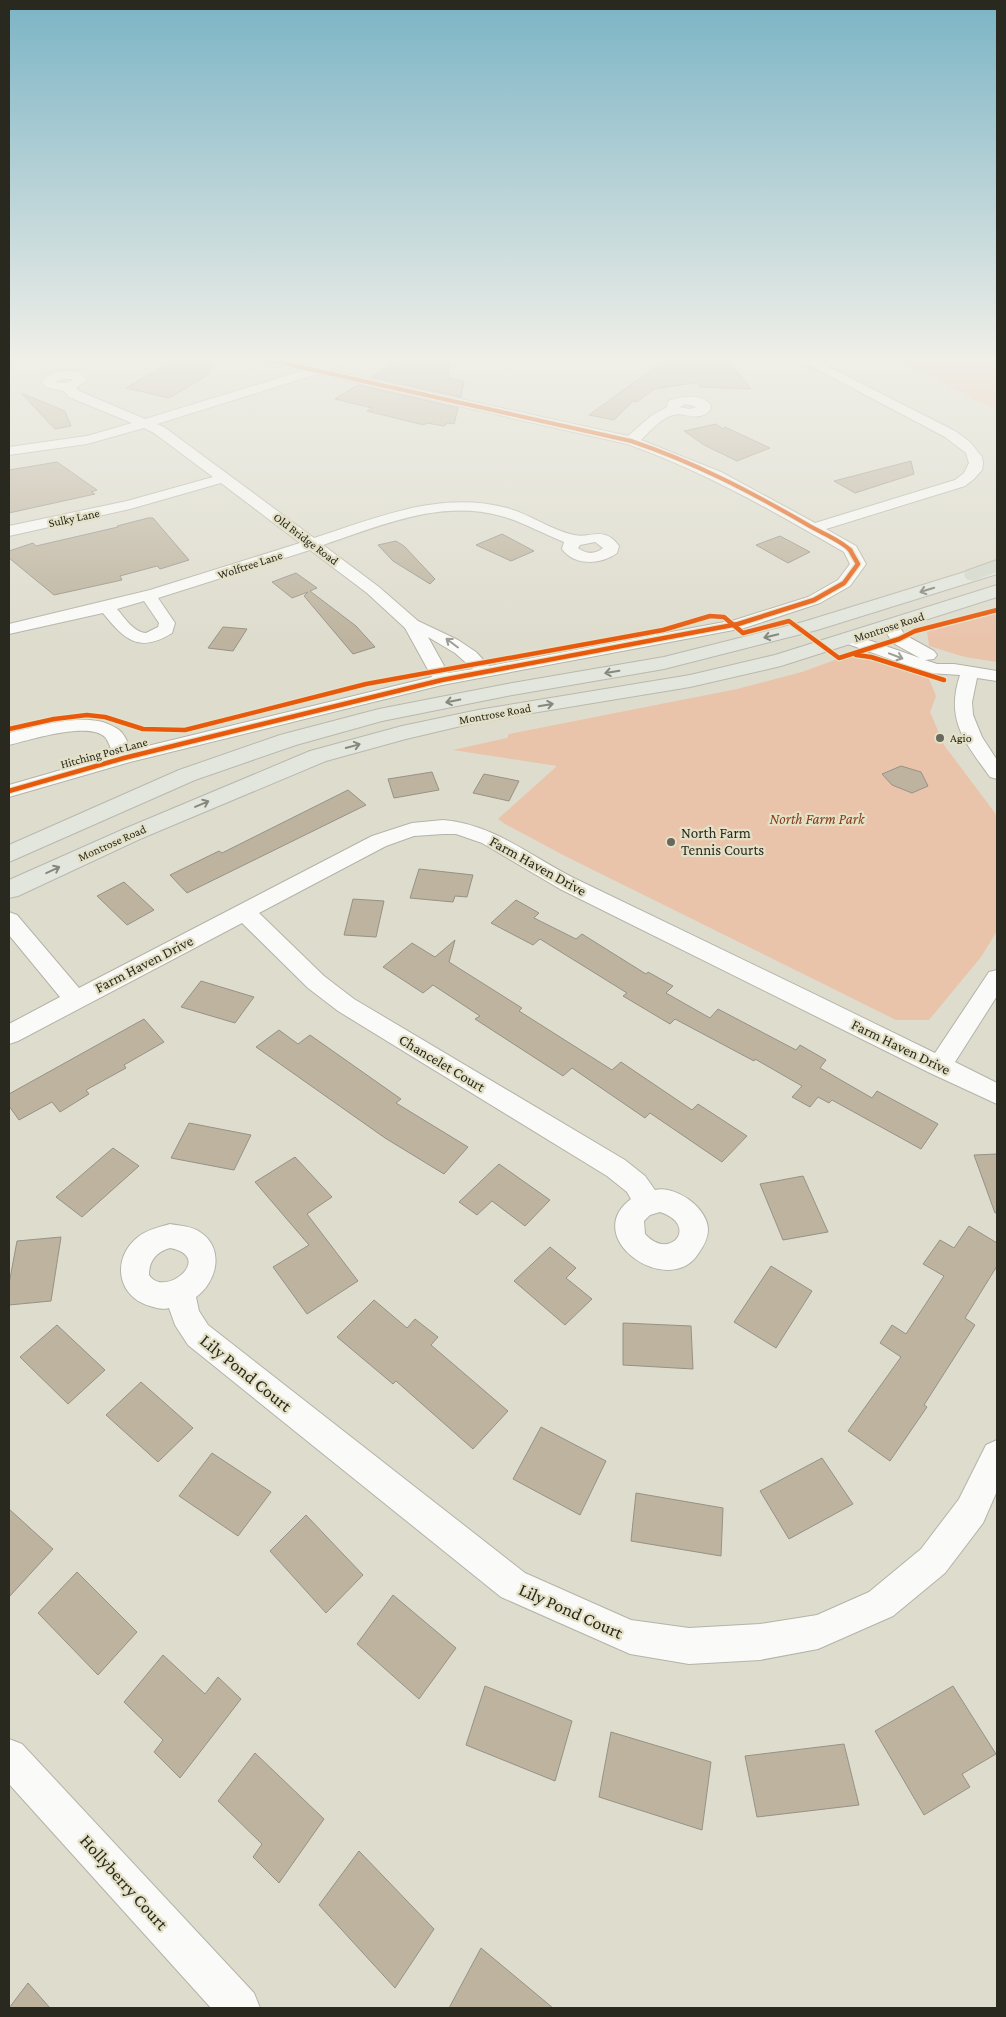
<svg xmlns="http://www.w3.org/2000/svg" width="1006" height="2017" font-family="'Crimson Pro',serif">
<rect width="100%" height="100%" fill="#dedccd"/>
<!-- green -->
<g fill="#eac3ab">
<path d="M896 359H997V411Z"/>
<path d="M997 606V662L965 657 929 646 927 630Z"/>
<path d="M865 649 881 659 928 676 936 696 930 712 944 745 995 813 997 820V931L981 957 929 1020H896L563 855 505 824 498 819 557 766 453 750 507 738 509 734 737 689 802 672Z"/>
</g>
<!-- building -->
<g fill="#bdb39e" stroke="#969288">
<path d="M174 359H203L213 362 208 375 169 398 126 388Z"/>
<path d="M401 359H450L448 378 464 381 461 397 371 377Z"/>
<path d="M666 359H727L751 389 700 387V382L654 389 637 402 633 401 614 420 589 415Z"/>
<path d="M358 385 458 408 454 424 448 423 444 426 427 423 424 425 367 411 372 408 335 399Z"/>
<path d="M21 393 65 411 71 426 55 429Z"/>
<path d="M716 424 723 429 725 427 770 448 737 461 704 445 684 431Z"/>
<path d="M911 461 914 474 855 493 834 481Z"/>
<path d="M57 462 97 490 91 492 95 494 9 513V470Z"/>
<path d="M148 518H153L189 560 160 569 157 566 120 576 122 580 54 595 9 558V551L33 543 36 546 118 527 117 526Z"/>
<path d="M502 534 534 551 511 561 476 545Z"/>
<path d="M780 536 810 552 788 563 756 545Z"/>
<path d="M396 541 404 546 435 579 430 584 393 561 378 545Z"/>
<path d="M296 573 317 588 310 591 356 626 375 647 353 654 304 596 308 592 292 598 272 582Z"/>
<path d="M223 627 247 629 233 651 208 648Z"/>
<path d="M901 766 921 772 928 786 912 793 892 785 882 774Z"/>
<path d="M432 772 439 790 394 798 388 779Z"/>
<path d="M484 774 519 781 509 801 473 793Z"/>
<path d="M348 790 366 805 187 893 170 875 219 851 222 853Z"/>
<path d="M419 869 473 875 467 897 455 896 453 902 410 898Z"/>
<path d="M124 882 154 910 127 925 97 896Z"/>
<path d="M353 899 384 901 376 937 344 935Z"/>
<path d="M516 900 539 913 534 918 576 939 582 934 646 974 648 972 673 986 666 993 710 1018 718 1009 796 1050 800 1045 826 1060 820 1068 872 1098 877 1091 938 1124 921 1149 832 1100 829 1103 818 1097 810 1107 792 1097 802 1086 755 1059 754 1061 675 1019 670 1024 623 996 627 993 540 939 533 945 491 923Z"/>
<path d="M455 940 449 962 522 1008 519 1011 612 1070 621 1062 692 1110 698 1104 747 1136 722 1162 650 1113 645 1118 572 1068 563 1076 475 1019 480 1016 433 985 423 993 383 967 412 943 435 957Z"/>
<path d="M201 981 254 997 235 1023 181 1007Z"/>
<path d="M144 1019 164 1042 124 1065 126 1068 86 1090 89 1094 60 1112 52 1102 19 1120 9 1106V1094Z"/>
<path d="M279 1030 298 1044 310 1035 401 1099 396 1103 468 1147 444 1174 385 1138 256 1047Z"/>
<path d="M189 1123 251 1135 234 1170 171 1158Z"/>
<path d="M113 1148 139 1166 82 1217 56 1197Z"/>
<path d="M997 1154V1212L995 1213 974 1155Z"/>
<path d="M295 1157 332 1197 307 1214 358 1281 307 1314 273 1267 309 1245 255 1182Z"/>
<path d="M499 1164 550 1200 525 1226 492 1201 477 1215 459 1202Z"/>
<path d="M803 1176 828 1232 783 1240 760 1184Z"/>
<path d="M969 1226 997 1243V1266L965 1318 975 1325 924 1405 927 1407 890 1461 848 1431 901 1357 880 1343 892 1325 906 1334 944 1276 923 1264 940 1240 954 1248Z"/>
<path d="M61 1237 51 1301 9 1305V1284L17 1241Z"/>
<path d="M550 1247 576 1268 566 1278 592 1299 565 1325 514 1281Z"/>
<path d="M771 1266 812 1291 776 1348 734 1322Z"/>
<path d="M374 1300 407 1328 415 1319 438 1337 431 1345 508 1411 473 1449 396 1381 393 1384 337 1337Z"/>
<path d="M623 1323 691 1326 693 1369 623 1365Z"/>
<path d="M57 1325 105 1370 68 1404 20 1357Z"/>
<path d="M141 1382 193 1428 158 1462 106 1415Z"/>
<path d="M541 1427 606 1461 580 1515 513 1479Z"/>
<path d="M212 1453 271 1492 238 1536 179 1496Z"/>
<path d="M822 1458 853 1504 789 1539 760 1491Z"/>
<path d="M636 1493 723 1508 721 1556 631 1541Z"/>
<path d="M9 1509 53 1549 9 1597Z"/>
<path d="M306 1515 363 1575 326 1613 270 1551Z"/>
<path d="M77 1572 137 1632 98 1675 38 1613Z"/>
<path d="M393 1595 456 1648 419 1699 357 1644Z"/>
<path d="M163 1655 205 1694 218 1677 241 1699 180 1778 154 1752 163 1740 124 1702Z"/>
<path d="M485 1686 572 1721 555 1781 466 1745Z"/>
<path d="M953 1686 996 1754 962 1774 970 1787 924 1815 875 1731Z"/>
<path d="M611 1732 711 1762 702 1830 599 1797Z"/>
<path d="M844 1744 859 1805 757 1817 745 1756Z"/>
<path d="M255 1753 324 1819 279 1883 253 1857 262 1844 218 1801Z"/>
<path d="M359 1851 434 1929 395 1988 319 1905Z"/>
<path d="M481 1948 553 2008H449Z"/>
<path d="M28 1983 50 2008H9Z"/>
</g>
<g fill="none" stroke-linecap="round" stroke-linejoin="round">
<defs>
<g id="minor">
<path d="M259 359H282L315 366 332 359H348L329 370 628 436 651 416 667 407 668 401C681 397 699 393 710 404L711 409C698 424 684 411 673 415 660 419 650 431 641 440L721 472 815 523 955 480 964 473 969 463 966 453 945 437 798 359H813L955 431 970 442 982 457 983 463 982 470 974 479 965 486 826 529 856 546 866 564 850 586 820 603 744 628 442 685 130 762 9 797V785L113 755C111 749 109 742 105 737 89 721 29 740 9 745V733C38 726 89 710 116 728 124 732 128 743 131 750L432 677 405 628 367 593 310 550 158 598 175 623 172 633C139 654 124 639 103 613L9 634V624L150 590 300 543 221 483 130 509 9 536V526L127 501 213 477 154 433 144 428 87 444 9 455V447L87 436 132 423 69 397 64 391 45 387 42 382C49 371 67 369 79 372L87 380 76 388 79 391 145 419 302 371 261 362ZM317 374 627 444C704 471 773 511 844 552L850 564 838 580 808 597 735 620 489 666 476 652 458 640 418 621 379 587 323 545C380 526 440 499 501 516 523 522 543 534 564 542L562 549C574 566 601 565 617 553L619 546C604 525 590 539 574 535 550 530 530 514 507 508 440 490 376 518 314 538L164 427 157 424ZM63 379H72L73 380 66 383 54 382ZM685 404 697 407 689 409 680 407ZM595 542 603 548C594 555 586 554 578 548L580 545ZM144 601 159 623 158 627 146 633C133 632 125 618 117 609ZM428 637 455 653 473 669 448 673Z"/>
<path d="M890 621 896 622 905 635 934 651 937 655 934 659 925 660 937 664H954L997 671V681L977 678 972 702 973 715 982 737 997 760V779L990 777C965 742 945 720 960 675L929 673 845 643 842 639 845 635 851 634 920 658 893 643 882 626 884 622Z"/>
<path d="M443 820C495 824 534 859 580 881 698 938 817 995 935 1053L989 972 997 970V996L955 1062 997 1083V1104L930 1073 560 889 482 843 456 834H443L414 836 386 846 259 913 324 976 354 999 625 1160 645 1176 655 1190C675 1185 707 1207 708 1229 708 1239 703 1247 698 1254 669 1299 579 1238 631 1199L627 1192 607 1176 338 1011 308 988 242 923 18 1041 9 1044V1024L60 997 9 935V912L17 915 79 988 372 836 412 823ZM660 1212C700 1225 670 1262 645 1234L644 1221 650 1215Z"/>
<path d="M170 1224C180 1226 192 1226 200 1232 225 1248 217 1282 196 1297L199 1311 208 1325 525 1573 631 1620 689 1628 760 1624 817 1615 869 1592 921 1549 959 1499 986 1445 997 1440V1491L983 1523 945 1573 893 1616 818 1649 760 1660 689 1664 630 1654 501 1597 188 1345 175 1325 169 1308C162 1310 157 1308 150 1306 117 1297 111 1258 138 1237 146 1230 160 1227 170 1224ZM170 1248C216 1257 164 1299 149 1275 149 1261 156 1252 170 1248Z"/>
<path d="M9 1739 22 1744 254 1993 260 2008H211L9 1784Z"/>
</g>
<g id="major">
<path d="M997 562V574L817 630 664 669 507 696 382 721 296 745 195 780 9 862V845L179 770 280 735 379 709 507 684 664 657 803 622Z"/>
<path d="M997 585V597L781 666 690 687 478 722 406 739 326 761 140 839 18 896 9 898V880L124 829 310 751 402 726 478 710 690 675 775 655Z"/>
</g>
<path id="highway" d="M997 560V572L973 581 966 579 964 575 966 571Z"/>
</defs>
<!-- minor casing -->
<use href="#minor" stroke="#b4b3a8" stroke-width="2"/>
<!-- major casing -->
<use href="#major" stroke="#b9b8b0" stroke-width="2"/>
<!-- highway casing -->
<use href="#highway" stroke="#b9b8b0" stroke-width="2"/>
<!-- minor -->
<use href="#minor" fill="#fafaf8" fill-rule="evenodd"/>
<!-- major -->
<use href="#major" fill="#e2e6dc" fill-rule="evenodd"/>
<!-- highway -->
<use href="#highway" fill="#d3d9cb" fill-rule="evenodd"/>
<defs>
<path id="cycleway-far1" d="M265 359 631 441C694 462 751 492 808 525 821 533 841 540 851 551"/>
<g id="cycleway">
<path d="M856 655 871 657 944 680"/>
<path d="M9 729 54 719 87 715 105 717 143 729 185 730 366 684 663 630 710 616 724 617 743 633 789 621 839 658 899 639 915 631 997 610"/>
<path d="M9 791 124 758 442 680 738 624 814 600 844 583 858 564 850 550"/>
</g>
</defs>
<!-- cycleway-far1 casing -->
<use href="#cycleway-far1" stroke="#e4e1c7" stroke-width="5.5"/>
<!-- cycleway casing -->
<use href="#cycleway" stroke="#e4e1c7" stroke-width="7"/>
<!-- cycleway-far1 -->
<use href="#cycleway-far1" stroke="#e8590c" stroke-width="4"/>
<!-- cycleway -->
<use href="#cycleway" stroke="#e8590c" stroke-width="4.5"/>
</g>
<!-- one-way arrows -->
<defs><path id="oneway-shaft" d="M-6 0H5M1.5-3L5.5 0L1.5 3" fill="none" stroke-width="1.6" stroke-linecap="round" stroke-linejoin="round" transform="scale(1.25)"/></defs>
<g stroke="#86887e">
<use href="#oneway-shaft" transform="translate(927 590) rotate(163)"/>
<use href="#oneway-shaft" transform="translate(771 636) rotate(166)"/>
<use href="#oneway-shaft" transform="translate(612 672) rotate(170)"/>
<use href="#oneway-shaft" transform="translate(453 701) rotate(169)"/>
<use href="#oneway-shaft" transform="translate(546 705) rotate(-10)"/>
<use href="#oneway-shaft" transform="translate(353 746) rotate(-15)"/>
<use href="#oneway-shaft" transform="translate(202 804) rotate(-23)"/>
<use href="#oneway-shaft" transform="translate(53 870) rotate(-25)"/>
</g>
<g stroke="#9c9c96">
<use href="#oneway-shaft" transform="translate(452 643) rotate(-143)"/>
<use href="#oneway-shaft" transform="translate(896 656) rotate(21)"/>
</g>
<!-- sky -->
<linearGradient id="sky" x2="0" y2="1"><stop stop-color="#7bb4c5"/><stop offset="0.56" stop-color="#f0efe8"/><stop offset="1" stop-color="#f0efe8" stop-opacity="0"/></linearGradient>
<rect width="1006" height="641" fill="url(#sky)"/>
<!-- markers -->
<g fill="#69685c" stroke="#e4e1c7" stroke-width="2">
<circle cx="940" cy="738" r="5"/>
<circle cx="671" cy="842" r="5"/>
</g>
<g text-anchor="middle" stroke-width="4.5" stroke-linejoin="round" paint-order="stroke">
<!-- far-street labels -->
<g font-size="12" fill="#2a291f" stroke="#e4e1c7">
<text transform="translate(74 518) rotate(-12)" y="4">Sulky Lane</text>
<text transform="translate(306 539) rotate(37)" y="4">Old Bridge Road</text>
<text transform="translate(250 565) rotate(-18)" y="4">Wolftree Lane</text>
<text transform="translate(889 627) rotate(-18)" y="4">Montrose Road</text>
<text transform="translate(495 714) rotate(-10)" y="4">Montrose Road</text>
<text transform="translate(104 753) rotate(-15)" y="4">Hitching Post Lane</text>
<text transform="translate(112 843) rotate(-24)" y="4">Montrose Road</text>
</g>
<!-- far-poi labels -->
<g font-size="12" fill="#2a291f" stroke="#e4e1c7" text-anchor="start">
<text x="950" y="742">Agio</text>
</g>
<!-- park labels -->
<g font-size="15" font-style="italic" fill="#843d17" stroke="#e4e1c7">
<text x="817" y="824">North Farm Park</text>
</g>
<!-- poi labels -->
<g font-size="15" fill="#2a291f" stroke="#e4e1c7" text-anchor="start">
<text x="681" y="838">North Farm<tspan x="681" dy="17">Tennis Courts</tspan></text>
</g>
<!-- street labels -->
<g font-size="15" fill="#2a291f" stroke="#e4e1c7">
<text transform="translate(538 866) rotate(29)" y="5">Farm Haven Drive</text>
<text transform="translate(144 964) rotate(-27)" y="5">Farm Haven Drive</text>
<text transform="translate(901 1047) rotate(26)" y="5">Farm Haven Drive</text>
<text transform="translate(442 1063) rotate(31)" y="5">Chancelet Court</text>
</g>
<!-- near-street labels -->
<g font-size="18" fill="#2a291f" stroke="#e4e1c7">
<text transform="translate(246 1373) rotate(39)" y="6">Lily Pond Court</text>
<text transform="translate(571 1611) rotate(24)" y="6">Lily Pond Court</text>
<text transform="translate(124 1882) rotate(48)" y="6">Hollyberry Court</text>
</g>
</g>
<!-- border -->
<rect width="1006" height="2017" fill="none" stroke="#2a291f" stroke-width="20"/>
</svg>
